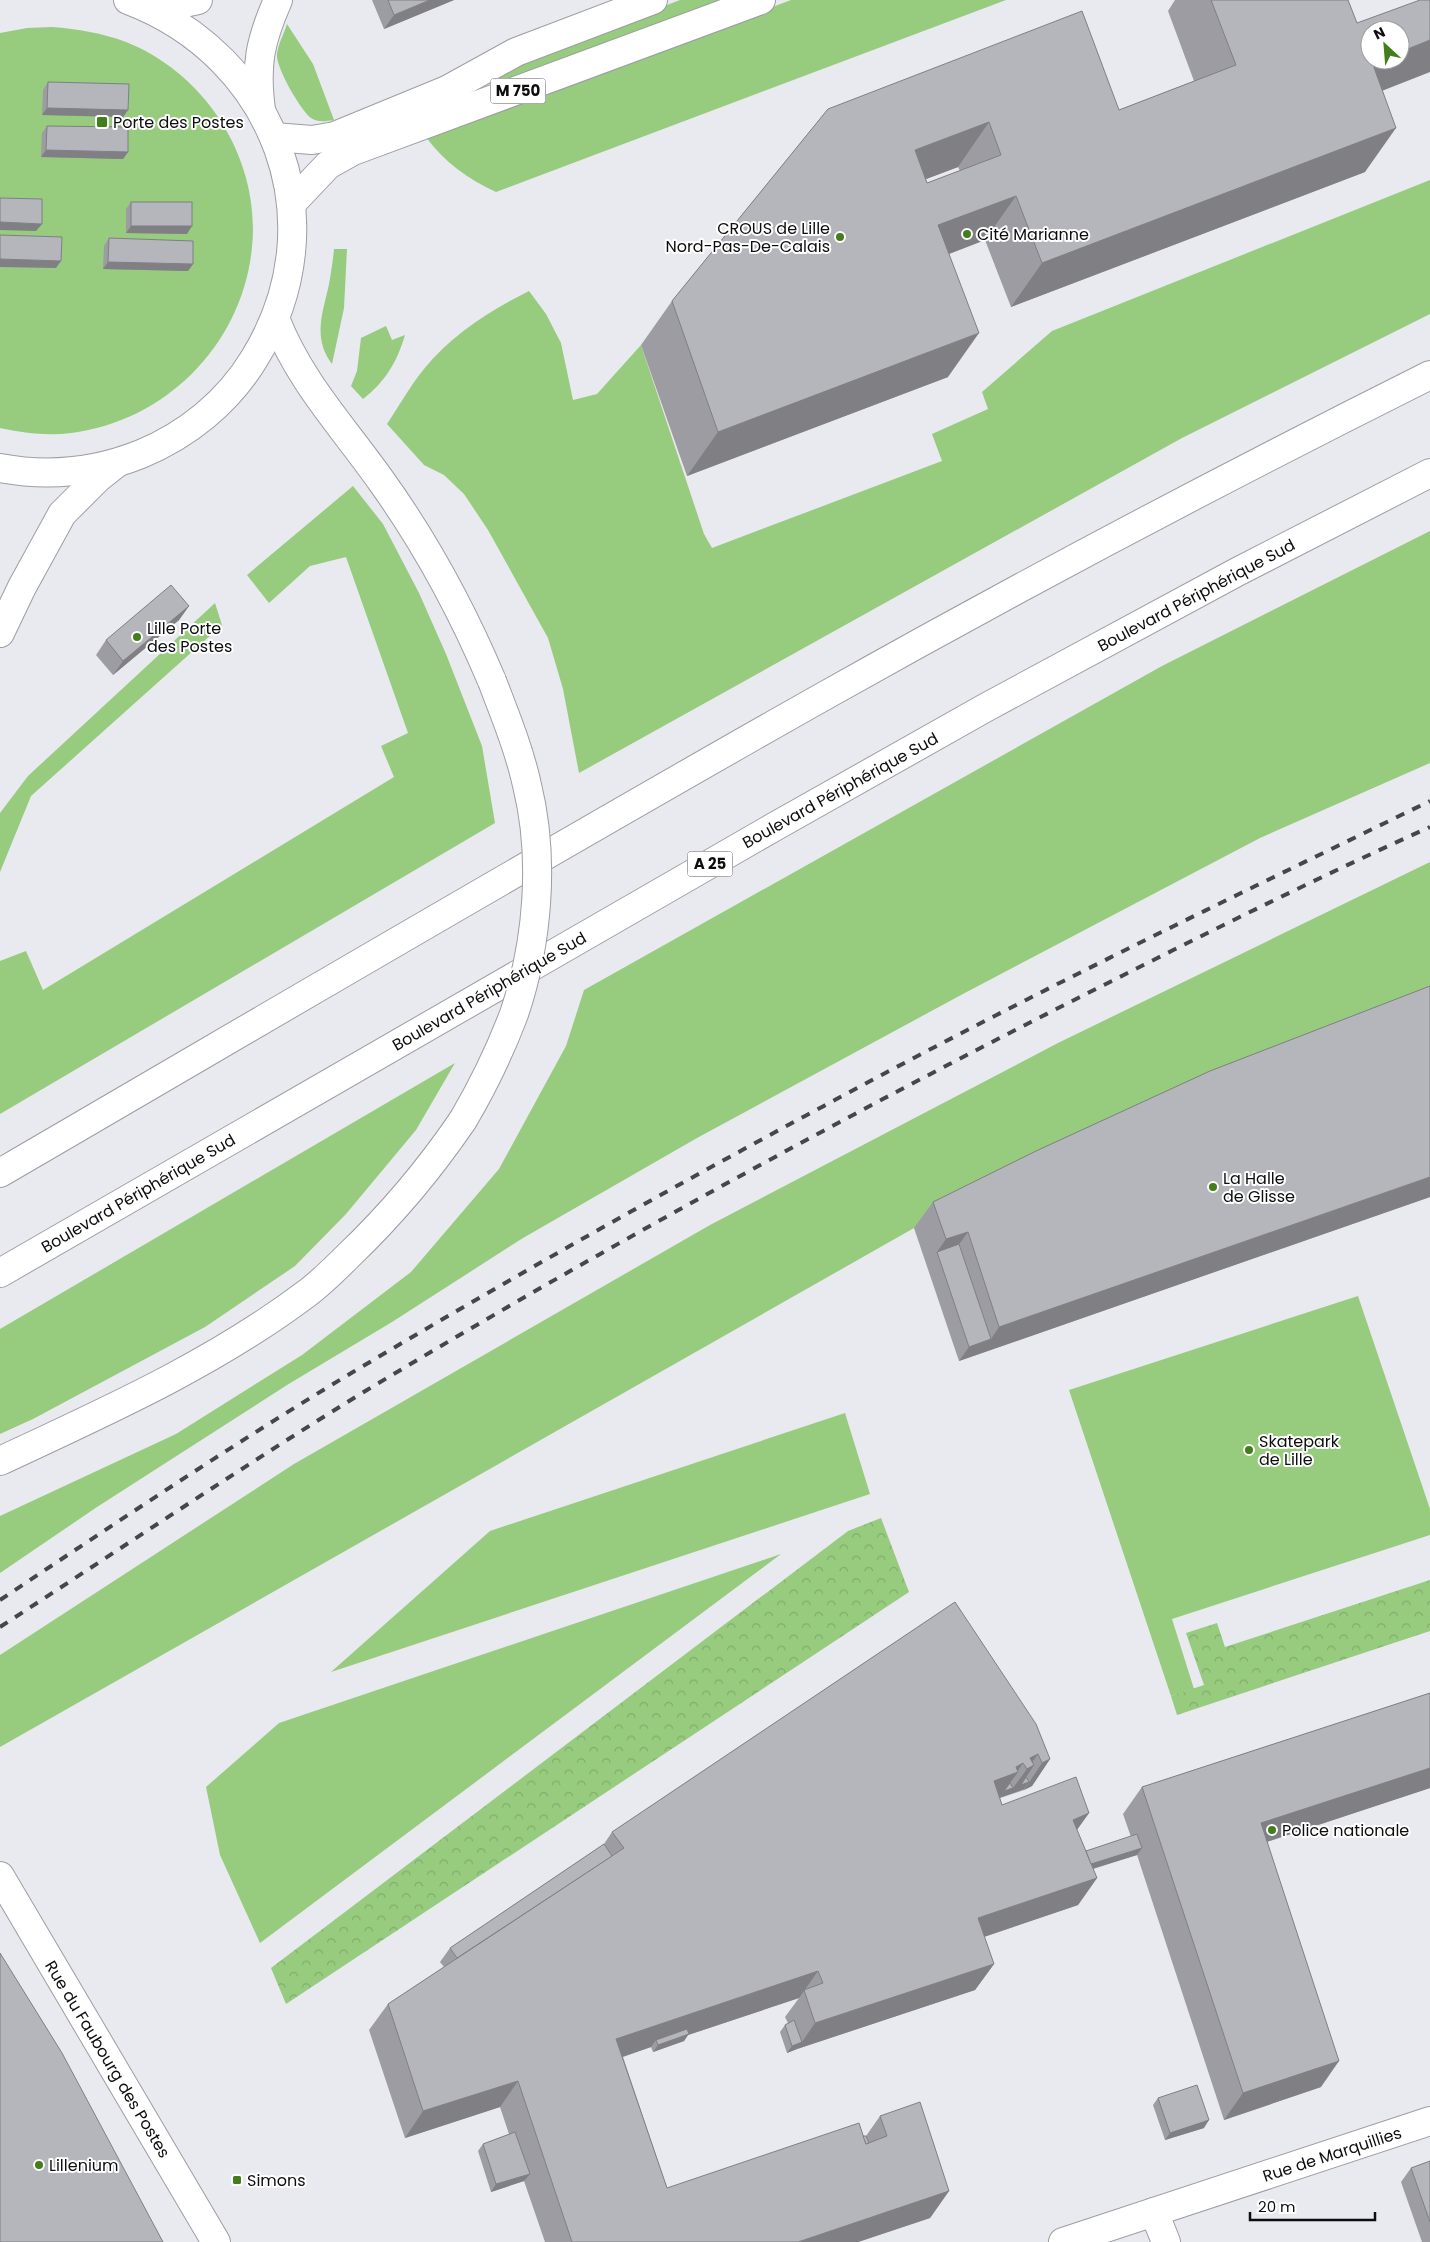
<svg xmlns="http://www.w3.org/2000/svg" width="1430" height="2242" font-family="Poppins,sans-serif">
<defs>
<pattern id="forest-crowns" width="20" height="18" patternUnits="userSpaceOnUse" patternTransform="scale(1.25)"><rect width="20" height="18" fill="#97cb7e"/><path d="M2 6a3 3 0 1 1 6 0M12 15a3 3 0 1 1 6 0" fill="none" stroke="#81ad6c"/></pattern>
</defs>
<rect width="100%" height="100%" fill="#e9e9f0"/>
<!-- grass -->
<g fill="#97cb7e">
<path d="M680 0H726L499 86 495 76 514 64Z"/>
<path d="M791 0H1006L496 192C468 179 444 162 426 137Z"/>
<path d="M287 24 313 64 334 120C327 121 318 123 311 118 301 111 275 66 277 54 278 44 284 34 287 24Z"/>
<path d="M52 27C78 29 102 33 126 42 207 74 261 161 252 247 243 343 167 421 71 433 48 436 23 433 0 428V33L27 28Z"/>
<path d="M1430 180V314L1182 438 579 773 563 689 548 638 488 530 464 494 444 475 424 465 387 424C399 406 410 386 424 369 451 335 491 310 529 291L546 314 561 343 573 400 597 394 641 345 704 534 712 548 942 461 932 434 988 409 982 392 1052 331Z"/>
<path d="M334 249H347L344 308 332 364C312 337 323 313 329 284 331 273 333 260 334 249Z"/>
<path d="M386 326 392 340 405 335C397 362 385 382 363 399L351 386 357 371 361 338Z"/>
<path d="M353 486 383 524 419 593 446 654 482 746 495 823 0 1114V961L26 951 43 990 394 777 381 746 408 733 346 557 310 566 269 603 247 575Z"/>
<path d="M1430 531V763L1260 838 961 995 697 1138 523 1238 392 1322 287 1385 97 1507 0 1573V1516L176 1434 302 1355 411 1272 499 1169 566 1046 584 990 1162 666Z"/>
<path d="M215 603 222 625 31 796 0 872V813L28 776Z"/>
<path d="M1430 862V1005L914 1228 0 1747V1655L294 1464 710 1225 1058 1043Z"/>
<path d="M455 1063 416 1130 346 1214 295 1266 205 1327 33 1419 0 1434V1329Z"/>
<path d="M1358 1296 1430 1509V1535L1172 1619 1194 1689 1171 1696 1069 1390Z"/>
<path d="M845 1413 870 1494 331 1672 490 1531Z"/>
<path d="M781 1554 260 1943 220 1855 206 1787 279 1723Z"/>
</g>
<!-- forest -->
<g fill="url(#forest-crowns)">
<path d="M881 1518 909 1592 286 2004 271 1968 848 1531Z"/>
<path d="M1430 1580V1631L1177 1715 1171 1696 1204 1685 1186 1633 1217 1623 1225 1647Z"/>
</g>
<g fill="none" stroke-linecap="round" stroke-linejoin="round">
<defs>
<g id="minor">
<path d="M1154 2212 1166 2242"/>
<path d="M1063 2242 1430 2121"/>
</g>
<g id="secondary">
<path d="M144 6 175 5 198 0"/>
<path d="M261 110C255 65 260 41 278 0"/>
<path d="M0 633 22 587 62 514 98 478 117 463"/>
<path d="M0 1876 216 2242"/>
</g>
<g id="primary">
<path d="M274 137 312 140 335 136 447 90 516 52 653 0"/>
<path d="M291 204 328 165 353 151 761 0"/>
<path d="M0 468C48 477 96 472 141 454 187 435 228 402 254 359 339 222 276 56 128 0"/>
</g>
<g id="motorway">
<path d="M275 318C299 381 344 428 382 482 427 545 462 610 492 681"/>
<path d="M0 1173C275 1013 549 851 826 695 1025 583 1226 477 1430 375"/>
<path d="M0 1273 774 827 985 708 1237 572 1430 473"/>
<path d="M0 1461C105 1412 213 1364 306 1294 321 1283 335 1269 348 1256 392 1214 429 1170 463 1120"/>
</g>
</defs>
<!-- minor casing -->
<use href="#minor" stroke="#9d9da3" stroke-width="30"/>
<!-- secondary casing -->
<use href="#secondary" stroke="#9d9da3" stroke-width="30"/>
<!-- primary casing -->
<use href="#primary" stroke="#9d9da3" stroke-width="30"/>
<!-- motorway casing -->
<use href="#motorway" stroke="#9d9da3" stroke-width="30"/>
<!-- minor -->
<use href="#minor" stroke="#fff" stroke-width="28"/>
<!-- secondary -->
<use href="#secondary" stroke="#fff" stroke-width="28"/>
<!-- primary -->
<use href="#primary" stroke="#fff" stroke-width="28"/>
<!-- motorway -->
<use href="#motorway" stroke="#fff" stroke-width="28"/>
<!-- rail -->
<g stroke="#464649" stroke-width="4" stroke-dasharray="9 9" stroke-linecap="butt">
<path d="M0 1600C116 1523 233 1444 353 1372 516 1275 681 1182 848 1093 1039 990 1235 896 1430 801"/>
<path d="M0 1627C122 1548 243 1466 367 1390 600 1250 839 1119 1082 996 1197 938 1312 880 1430 827"/>
</g>
<defs>
<path id="motorway-bridge" d="M463 1120C483 1086 500 1051 514 1014 538 943 545 858 527 785 519 749 505 715 492 681"/>
</defs>
<!-- motorway-bridge casing -->
<use href="#motorway-bridge" stroke="#9d9da3" stroke-width="30" stroke-linecap="butt"/>
<!-- motorway-bridge -->
<use href="#motorway-bridge" stroke="#fff" stroke-width="28"/>
</g>
<!-- wall -->
<g fill="#9c9ca2" fill-rule="evenodd">
<path d="M372 0H454L384 29Z"/>
<path d="M1175 0H1348L1382 91 1365 172 1011 307 985 240 949 254 948 377 687 476 641 345 672 301 828 109 1119 110 1194 81 1168 11ZM958 167 960 171 927 183 926 179Z"/>
<path d="M48 82 128 110 123 117 42 115 43 90Z"/>
<path d="M47 126 128 152 123 159 41 157 42 133Z"/>
<path d="M131 202 187 234 126 233V209Z"/>
<path d="M109 238 193 264 188 271 103 269 104 246Z"/>
<path d="M189 606 179 620 113 675 96 655 106 640Z"/>
<path d="M1430 1197 959 1361 914 1228 933 1202Z"/>
<path d="M955 1602 1050 1759 1032 1786 1024 1790 1000 1798 1002 1805 1089 1813 1077 1830 1086 1851 1131 1837 1123 1814 1142 1787 1430 1693V1788L1267 1842 1321 2087 1224 2120 1137 1855 1093 1869 1097 1878 1078 1905 984 1937 994 1964 975 1990 797 2049 787 2053 780 2032 785 2025 788 2023 785 2017 799 1998 688 2035 684 2041 653 2052 651 2047 623 2057 667 2188 866 2136 880 2116 949 2191 930 2218 858 2242H545L524 2181 491 2192 478 2151 483 2144 509 2134 500 2107 405 2138 369 2030 388 2004 444 1967 440 1962 450 1948 604 1844 612 1832Z"/>
<path d="M1158 2098 1204 2128 1165 2140 1153 2105Z"/>
<path d="M1430 2161V2242H1422L1401 2182 1411 2168Z"/>
</g>
<!-- shaded-wall -->
<g fill="#7f7f84">
<path d="M430 0H454L384 29 394 15Z"/>
<path d="M1430 40V72L1341 107 1372 62 1378 60H1400V52Z"/>
<path d="M47 108 128 110 123 117 42 115Z"/>
<path d="M989 122 958 167 884 195 915 150Z"/>
<path d="M1396 128 1365 172 1011 307 1042 263Z"/>
<path d="M46 150 128 152 123 159 41 157Z"/>
<path d="M1016 196 985 240 907 270 938 225Z"/>
<path d="M0 222 42 224 36 231 0 230Z"/>
<path d="M131 226H192L187 234 126 233Z"/>
<path d="M0 259 61 261 56 268 0 267Z"/>
<path d="M108 262 193 264 188 271 103 269Z"/>
<path d="M979 333 948 377 687 476 718 432Z"/>
<path d="M189 606 179 620 113 675 123 661Z"/>
<path d="M1430 1177V1197L959 1361 969 1347 991 1339 999 1327Z"/>
<path d="M968 1232 949 1258 937 1252 946 1239Z"/>
<path d="M1038 1754 1028 1768 1034 1765 1021 1785 1029 1782 1024 1789 999 1798 1004 1791 1013 1788 1027 1769 1030 1758Z"/>
<path d="M1050 1759 1032 1786 1024 1790 1042 1763Z"/>
<path d="M1023 1763 1017 1772H1018L999 1798 994 1781 1016 1767Z"/>
<path d="M1430 1768V1788L1242 1850 1261 1823Z"/>
<path d="M1089 1813 1070 1839 1073 1820Z"/>
<path d="M1142 1848 1137 1855 1069 1876 1074 1869Z"/>
<path d="M1097 1878 1078 1905 960 1945 978 1918Z"/>
<path d="M994 1964 975 1990 797 2049 787 2053 792 2046 802 2042 815 2023Z"/>
<path d="M818 1971 799 1998 688 2035 684 2041 653 2052 658 2045 656 2040 651 2047 598 2065 616 2039Z"/>
<path d="M1339 2061 1321 2087 1224 2120 1243 2093Z"/>
<path d="M518 2081 500 2107 405 2138 423 2111Z"/>
<path d="M1209 2120 1204 2128 1165 2140 1170 2133Z"/>
<path d="M530 2174 524 2181 491 2192 496 2184Z"/>
<path d="M949 2191 930 2218 858 2242H798Z"/>
</g>
<!-- building -->
<g fill="#b5b5bc" stroke="#7f7f84" fill-rule="evenodd">
<path d="M388 0H430L394 15Z"/>
<path d="M1211 0H1348L1357 23 1420 0H1430V40L1400 52V30H1370V60H1378L1372 62 1396 128 1042 263 1016 196 938 225 979 333 718 432 672 301 828 109 1082 11 1119 110 1236 65ZM989 122 1001 155 927 183 915 150Z"/>
<path d="M48 82 129 84 128 110 47 108Z"/>
<path d="M47 126 128 127V152L46 150Z"/>
<path d="M0 198 42 199V224L0 222Z"/>
<rect x="131" y="202" width="61" height="24"/>
<path d="M0 235 62 237 61 261 0 259Z"/>
<path d="M109 238 193 241V264L108 262Z"/>
<path d="M171 585 189 606 123 661 106 640Z"/>
<path d="M1430 986V1177L999 1327 968 1232 946 1239 933 1202 1036 1151 1210 1071Z"/>
<path d="M959 1244 991 1339 969 1347 937 1252Z"/>
<path d="M955 1602 1036 1724 1050 1759 1042 1763 1038 1754 1030 1758 1034 1765 1027 1769 1023 1763 1016 1767 1018 1772 994 1781 1002 1805 1076 1777 1089 1813 1073 1820 1097 1878 978 1918 994 1964 815 2023 804 1990 823 1983 818 1971 616 2039 667 2188 859 2123 866 2144 887 2136 880 2116 920 2102 949 2191 798 2242H572L518 2081 423 2111 388 2004 624 1848 612 1832Z"/>
<path d="M1430 1693V1768L1261 1823 1339 2061 1243 2093 1142 1787Z"/>
<path d="M1026 1777 1029 1782 1021 1785Z"/>
<path d="M1010 1783 1013 1788 1004 1791Z"/>
<path d="M1137 1834 1142 1848 1091 1864 1086 1851Z"/>
<path d="M604 1844 612 1856 457 1958 450 1948Z"/>
<path d="M0 1953 62 2053 163 2242H0Z"/>
<path d="M794 2020 802 2042 792 2046 785 2025Z"/>
<path d="M687 2029 689 2034 658 2045 656 2040Z"/>
<path d="M1197 2085 1209 2120 1170 2133 1158 2098Z"/>
<path d="M515 2132 530 2174 496 2184 483 2144Z"/>
<path d="M863 2136H866L869 2143 866 2144Z"/>
<path d="M1430 2161V2222L1411 2168Z"/>
</g>
<!-- markers -->
<g fill="#427e1a" stroke="#fff" stroke-width="2">
<rect x="96" y="116" width="12" height="12" rx="2.5"/>
<circle cx="967" cy="234" r="5"/>
<circle cx="840" cy="237" r="5"/>
<circle cx="137" cy="637" r="5"/>
<circle cx="1213" cy="1187" r="5"/>
<circle cx="1249" cy="1450" r="5"/>
<circle cx="1272" cy="1830" r="5"/>
<circle cx="39" cy="2165" r="5"/>
<rect x="232" y="2175" width="10" height="10" rx="2.5"/>
</g>
<g text-anchor="middle" stroke-width="4" stroke-linejoin="round" paint-order="stroke">
<!-- shield labels -->
<g fill="#fff" stroke="#565657" stroke-width="1">
<rect x="490.5" y="78.5" width="55" height="25" rx="4"/>
<rect x="687.5" y="851.5" width="45" height="25" rx="4"/>
</g>
<g font-size="15" font-weight="bold" fill="#0d0d0f">
<text x="518" y="96">M 750</text>
<text x="710" y="869">A 25</text>
</g>
<!-- poi labels -->
<g font-size="16" fill="#0d0d0f" stroke="#fff" text-anchor="start">
<text x="113" y="128">Porte des Postes</text>
<text x="830" y="234" text-anchor="end">CROUS de Lille<tspan x="830" dy="18">Nord-Pas-De-Calais</tspan></text>
<text x="977" y="240">Cité Marianne</text>
<text x="147" y="634">Lille Porte<tspan x="147" dy="18">des Postes</tspan></text>
<text x="1223" y="1184">La Halle<tspan x="1223" dy="18">de Glisse</tspan></text>
<text x="1259" y="1447">Skatepark<tspan x="1259" dy="18">de Lille</tspan></text>
<text x="1282" y="1836">Police nationale</text>
<text x="49" y="2171">Lillenium</text>
<text x="247" y="2186">Simons</text>
</g>
<!-- street labels -->
<g font-size="16" fill="#0d0d0f" stroke="#fff">
<text transform="translate(1196 595) rotate(-28)" y="6">Boulevard Périphérique Sud</text>
<text transform="translate(840 790) rotate(-29)" y="6">Boulevard Périphérique Sud</text>
<text transform="translate(489 991) rotate(-30)" y="6">Boulevard Périphérique Sud</text>
<text transform="translate(138 1193) rotate(-30)" y="6">Boulevard Périphérique Sud</text>
<text transform="translate(108 2059) rotate(59)" y="6">Rue du Faubourg des Postes</text>
<text transform="translate(1332 2154) rotate(-18)" y="6">Rue de Marquillies</text>
</g>
</g>
<!-- north arrow -->
<g transform="translate(1385 45) rotate(334)"><circle r="24" fill="#ffffff" stroke="#9e9e9f"/>
<path d="M0-4L9 19L0 12L-9 19Z" fill="#427e1a"/>
<text y="-8" font-size="14" font-weight="bold" text-anchor="middle" fill="#0d0d0f">N</text>
</g>
<!-- scale -->
<path d="M1250 2212v8h125v-8" fill="none" stroke="#0d0d0f" stroke-width="2.5"/>
<text x="1258" y="2212" font-size="15" fill="#0d0d0f" stroke="#ffffff" stroke-width="4" paint-order="stroke">20 m</text>
</svg>
